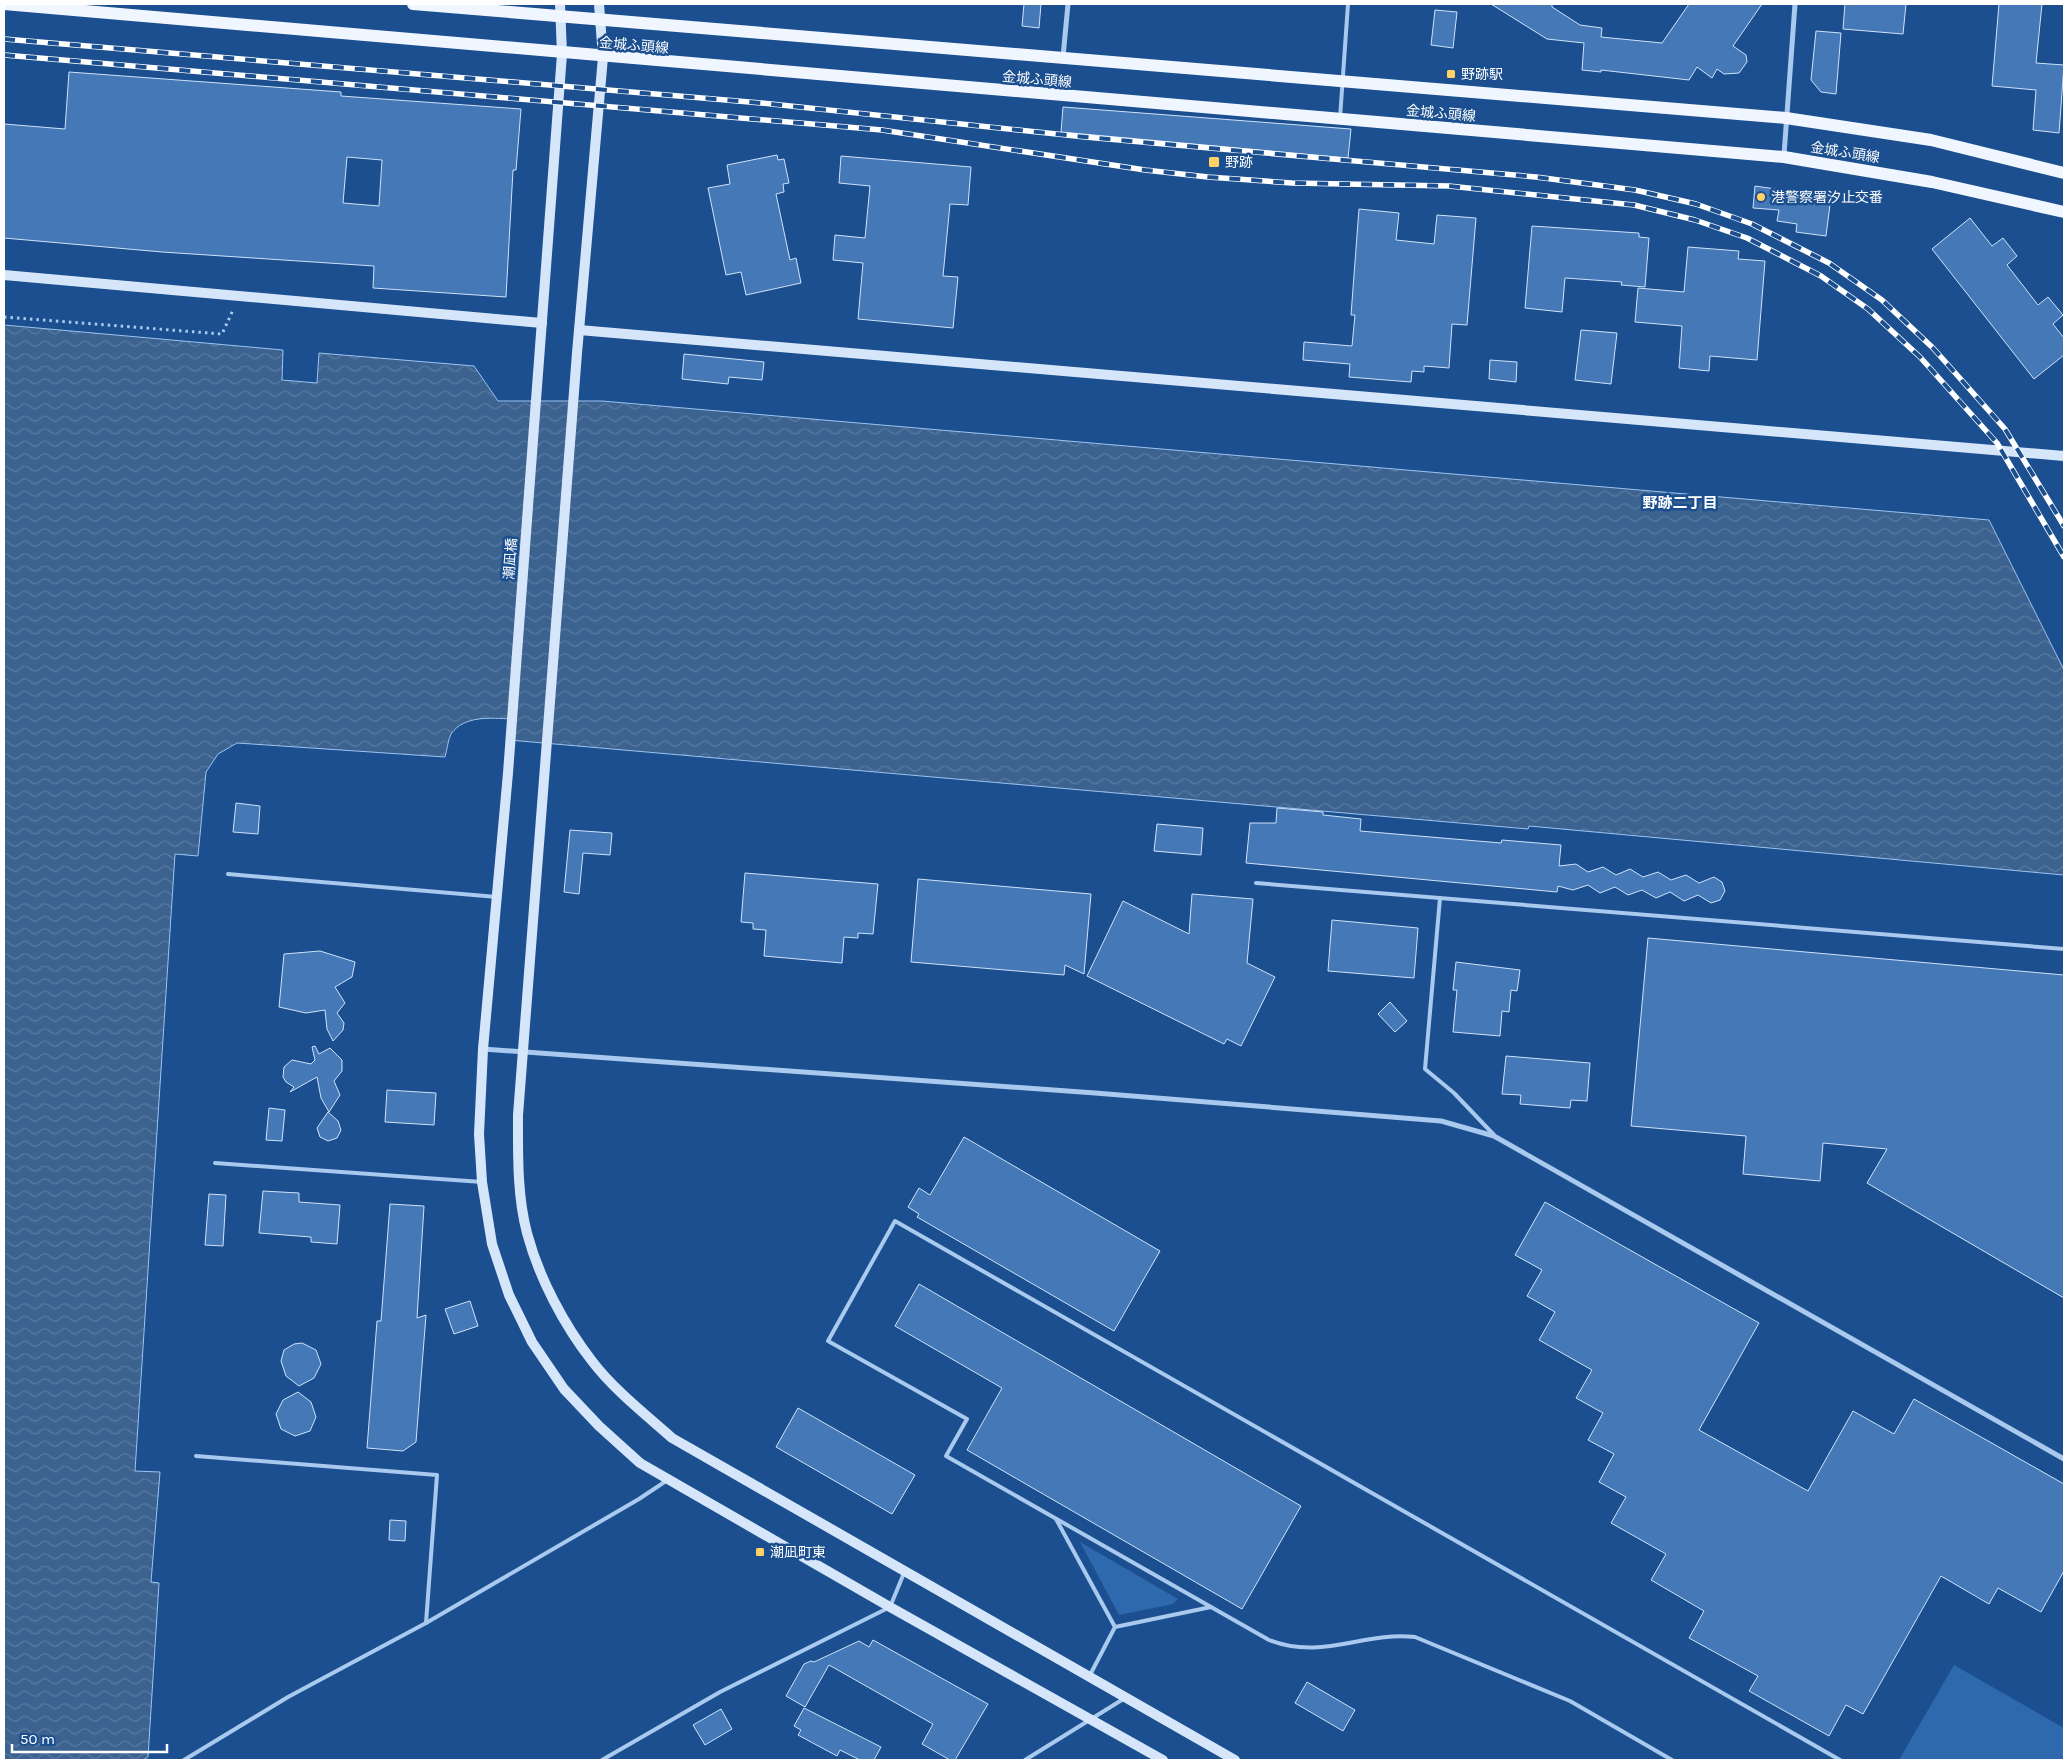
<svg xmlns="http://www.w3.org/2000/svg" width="2068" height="1764" font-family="Karla,'Noto Sans JP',sans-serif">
<defs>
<pattern id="water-waves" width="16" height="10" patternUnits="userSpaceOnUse" patternTransform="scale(1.25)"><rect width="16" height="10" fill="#3c6290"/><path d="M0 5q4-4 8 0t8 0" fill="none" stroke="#597aa1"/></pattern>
</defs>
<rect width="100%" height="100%" fill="#1b4f8f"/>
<!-- green -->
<g fill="#2e69ad">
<path d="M1080 1542 1178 1599 1173 1604 1119 1615Z"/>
<path d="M1954 1665 2064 1728V1760H1899Z"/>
</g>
<!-- water -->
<path fill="url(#water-waves)" stroke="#9cc4f0" d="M4 325 283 350 282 380 317 383 319 353 474 366 498 401H602L1989 520 2064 670V875L1529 826 1528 829 509 740 511 719C492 718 464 715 451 734 448 740 447 750 445 757L237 743 218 754 206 772 198 856 175 854 135 1471 160 1472 151 1582 159 1583 148 1757 143 1760H4Z"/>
<!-- building -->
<g fill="#4478b7" stroke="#cfe3fa" fill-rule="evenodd">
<path d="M1024 4H1041L1039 28 1022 26Z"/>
<path d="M1491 4H1552V7L1580 25 1602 28 1601 37 1662 43 1689 4H1762L1733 46 1746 55 1747 62 1739 73 1724 74 1717 69 1712 78 1697 67 1689 80 1601 70V72L1582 70 1584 43 1547 39Z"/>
<path d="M1845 4H1906L1903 34 1843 29Z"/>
<path d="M1999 4H2042L2036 63 2064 65 2059 133 2033 130 2036 90 1992 86Z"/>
<path d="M1435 10 1457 12 1453 48 1431 45Z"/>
<path d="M1816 31 1841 33 1836 94 1821 92 1811 80Z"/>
<path d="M69 72 341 92V96L521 109 516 170H513L506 297 373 288 374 266 162 252 4 238V124L65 129ZM347 157 382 160 379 206 343 203Z"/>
<path d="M1063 107 1351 129 1348 158 1061 132Z"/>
<path d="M777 155 778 160 784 159 789 183 783 184 784 192 776 194 790 260 796 258 801 283 746 295 741 272 726 275 708 188 730 184 727 165Z"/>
<path d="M841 156 971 167 968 205 950 204 943 276 958 277 953 328 858 319 863 263 833 260 835 235 865 238 870 186 839 183Z"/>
<path d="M1755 186 1831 197 1826 236 1796 232 1797 224 1777 221 1779 210 1753 208Z"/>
<path d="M1359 209 1399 213 1396 240 1434 244 1437 215 1476 218 1467 325 1452 324 1449 368 1424 366V372L1412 371 1411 382 1349 377 1350 364 1303 360 1304 342 1352 346 1355 315H1351Z"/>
<path d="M1970 218 1992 246 2003 238 2017 256 2007 265 2038 305 2048 297 2063 315 2053 324 2064 338V355L2034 379 1932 249Z"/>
<path d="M1532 226 1639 233V237L1649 238 1645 287 1621 285 1622 282 1565 278 1562 312 1525 308Z"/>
<path d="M1688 247 1739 251 1738 259 1765 261 1757 360 1710 356 1709 371 1679 368 1682 326 1635 322 1638 288 1684 292Z"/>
<path d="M1581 330 1617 333 1611 384 1575 380Z"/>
<path d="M684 354 764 362 762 380 729 377 728 384 682 379Z"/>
<path d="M1490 360 1517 362 1516 382 1489 379Z"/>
<path d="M236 803 260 806 258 834 233 832Z"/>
<path d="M1277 808 1323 812V815L1361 819 1360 831 1501 843 1502 840 1561 845 1559 866 1576 864 1588 872 1603 867 1616 875 1630 869 1643 877 1658 872 1671 880 1686 875 1699 883 1714 877 1722 882 1725 891 1720 900 1711 903 1698 895 1684 901 1670 892 1656 898 1642 890 1628 895 1615 887 1600 893 1588 885 1573 890 1558 886 1557 892 1246 863 1250 823H1276Z"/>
<path d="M1157 824 1203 828 1201 855 1154 851Z"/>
<path d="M570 830 612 833 610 855 583 853 579 894 564 892Z"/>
<path d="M745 873 878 884 873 934 858 933V938L844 937 842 963 764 956 766 930 753 929V923L741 922Z"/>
<path d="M918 879 1091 894 1084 974 1065 965 1064 975 911 962Z"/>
<path d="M1192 894 1253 899 1247 963 1275 977 1241 1046 1227 1039 1224 1044 1087 976 1123 901 1189 934Z"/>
<path d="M1332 920 1418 928 1414 978 1328 971Z"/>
<path d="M1648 938 2064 975V1298L1867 1183 1887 1149 1823 1143 1820 1181 1743 1174 1746 1136 1631 1126Z"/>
<path d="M320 951 355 962 352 977 335 987 345 1003 337 1013 344 1023 343 1030 333 1041 327 1029 325 1010 306 1013 279 1007 284 954Z"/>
<path d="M1456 962 1520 970 1517 991 1511 990 1509 1012 1502 1011 1500 1036 1453 1032 1457 990H1453Z"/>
<path d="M1390 1002 1407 1021 1395 1032 1378 1014Z"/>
<path d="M315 1046 319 1054 330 1048 342 1060V1071L334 1081 340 1095 329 1112 321 1098 317 1077 290 1092 294 1087 286 1082 283 1077 284 1067 292 1060 311 1064 315 1060 312 1047Z"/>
<path d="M1506 1056 1590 1063 1587 1101 1571 1100 1570 1108 1520 1104 1521 1095 1502 1094Z"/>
<path d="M387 1090 436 1093 434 1125 385 1122Z"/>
<path d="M269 1108 285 1110 282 1141 266 1140Z"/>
<path d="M328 1112 338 1121 341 1130 337 1138 328 1141 320 1137 317 1128Z"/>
<path d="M964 1137 1160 1251 1114 1331 917 1217 919 1214 908 1207 919 1188 930 1195Z"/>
<path d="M263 1191 299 1193V1202L340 1205 337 1244 311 1242V1237L259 1233Z"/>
<path d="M209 1194 226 1195 223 1246 205 1245Z"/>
<path d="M1545 1202 1759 1323 1699 1430 1808 1491 1853 1411 1894 1434 1914 1399 2064 1484V1571L2041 1612 1998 1588 1989 1604 1941 1576 1863 1714 1846 1705 1829 1736 1749 1691 1758 1676 1689 1638 1704 1611 1651 1580 1666 1554 1611 1523 1626 1497 1599 1482 1614 1454 1588 1440 1603 1413 1576 1398 1592 1370 1539 1340 1555 1312 1527 1296 1542 1270 1515 1255Z"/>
<path d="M390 1204 424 1206 417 1318 426 1315 416 1442 403 1451 367 1448 377 1321H381Z"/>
<path d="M919 1284 1301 1506 1242 1609 967 1450 1002 1388 895 1326Z"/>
<path d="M470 1301 478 1326 454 1334 445 1309Z"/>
<path d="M302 1343 316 1350 321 1364 314 1378 299 1386 286 1376 281 1361 284 1350 294 1344Z"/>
<path d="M298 1392 311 1402 316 1417 310 1431 295 1436 281 1429 276 1414 283 1400Z"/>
<path d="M798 1408 915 1475 892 1514 776 1447Z"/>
<path d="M390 1520 406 1521 405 1541 389 1540Z"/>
<path d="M873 1640 988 1704 955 1760H950L922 1744 933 1724 829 1665 805 1707 786 1696 804 1664 811 1661 814 1662 859 1641 869 1647Z"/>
<path d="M1307 1682 1355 1710 1343 1731 1295 1703Z"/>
<path d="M804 1708 881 1747 874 1760H860L840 1750 837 1756 798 1735 801 1730 794 1726Z"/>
<path d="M721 1709 732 1729 705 1745 693 1725Z"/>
</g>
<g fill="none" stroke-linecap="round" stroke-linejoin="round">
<!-- path -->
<path stroke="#a9c9ee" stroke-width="3" stroke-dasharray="2.5 4" stroke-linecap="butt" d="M4 317 222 334 233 310"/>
<!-- lane -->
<g stroke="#a9c9ee" stroke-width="4">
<path d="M1340 118 1348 4"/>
<path d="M228 874 497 897"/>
<path d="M1256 883 2064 949"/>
<path d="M1440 898 1425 1069 1454 1093 1494 1135"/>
<path d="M215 1163 482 1182"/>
<path d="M196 1456 437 1475 426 1623"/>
<path d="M1056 1519 1115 1627"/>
<path d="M1090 1675 1115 1627 1211 1607"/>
<path d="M184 1760 288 1697 426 1623 639 1499 666 1481"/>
<path d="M602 1760 720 1692 890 1607 904 1573"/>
<path d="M1025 1760 1125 1698"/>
<path d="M1672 1760 1570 1701 1415 1637C1363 1631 1323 1661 1269 1640L946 1456 967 1419 828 1341 895 1221 1840 1760"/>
</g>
<!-- street -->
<g stroke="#a9c9ee" stroke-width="5">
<path d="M1063 57 1068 4"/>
<path d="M1784 155 1795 4"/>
<path d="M483 1049 1095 1093 1441 1121 1494 1136 2064 1459"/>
</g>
<!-- secondary -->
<g stroke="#d6e6fa" stroke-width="10">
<path d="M560 4 562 54 508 773 483 1049 479 1134 482 1182 492 1244 509 1295 532 1342 564 1389 599 1426 640 1463 890 1607 1163 1760"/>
<path d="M599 4 603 57 577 353 518 1115C518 1154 517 1195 527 1233 539 1278 564 1325 592 1361 614 1390 645 1414 672 1438L1235 1760"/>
<path d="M4 275 542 323"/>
<path d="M579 330 2064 456"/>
</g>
<!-- primary -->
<g stroke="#f0f6ff" stroke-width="12">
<path d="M4 4 1784 157 1932 182 2064 212"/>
<path d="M413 4 1786 118 1931 140 2064 173"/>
</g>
<defs>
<g id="rail">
<path d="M4 39 761 103 1085 137 1536 177 1635 190 1696 204 1752 224 1829 263 1882 300 1933 348 2005 429 2064 526"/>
<path d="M4 55 882 130 1145 170 1208 177 1292 183 1449 186 1634 205 1695 220 1747 238 1821 276 1868 309 1920 357 1997 443 2064 557"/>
</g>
</defs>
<!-- rail casing -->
<use href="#rail" stroke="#fff" stroke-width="5.5"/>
<!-- rail -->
<use href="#rail" stroke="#1b4f8f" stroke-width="4" stroke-dasharray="11" stroke-linecap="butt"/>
</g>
<!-- markers -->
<g fill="#ffd166" stroke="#1b4f8f" stroke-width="2">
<rect x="1446" y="69" width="10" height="10" rx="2.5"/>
<rect x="1208" y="156" width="12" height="12" rx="2.5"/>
<circle cx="1761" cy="197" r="5"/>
<rect x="755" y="1547" width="10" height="10" rx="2.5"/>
</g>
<g text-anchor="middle" stroke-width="5" stroke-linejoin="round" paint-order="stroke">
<!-- street labels -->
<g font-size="14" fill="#fff" stroke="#1b4f8f">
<text transform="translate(634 45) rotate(5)" y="5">金城ふ頭線</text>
<text transform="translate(1037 79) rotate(5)" y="5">金城ふ頭線</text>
<text transform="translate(1441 113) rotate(5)" y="5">金城ふ頭線</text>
<text transform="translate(1845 152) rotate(9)" y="5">金城ふ頭線</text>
<text transform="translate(510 559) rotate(-86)" y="5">潮凪橋</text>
</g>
<!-- poi labels -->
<g font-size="14" fill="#fff" stroke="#1b4f8f" text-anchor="start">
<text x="1461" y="79">野跡駅</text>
<text x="1225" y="167">野跡</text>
<text x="1771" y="202">港警察署汐止交番</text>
<text x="770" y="1557">潮凪町東</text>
</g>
<!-- neighbourhood labels -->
<g font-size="15" font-weight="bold" fill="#fff" stroke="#1b4f8f">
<text x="1680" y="508">野跡二丁目</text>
</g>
</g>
<!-- border -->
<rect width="2068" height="1764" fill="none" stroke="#ffffff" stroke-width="10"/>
<!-- scale -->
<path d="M12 1744v8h155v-8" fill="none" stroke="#ffffff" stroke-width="2.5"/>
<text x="20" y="1744" font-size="15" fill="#ffffff" stroke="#1b4f8f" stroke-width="4" paint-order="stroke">50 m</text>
</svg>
